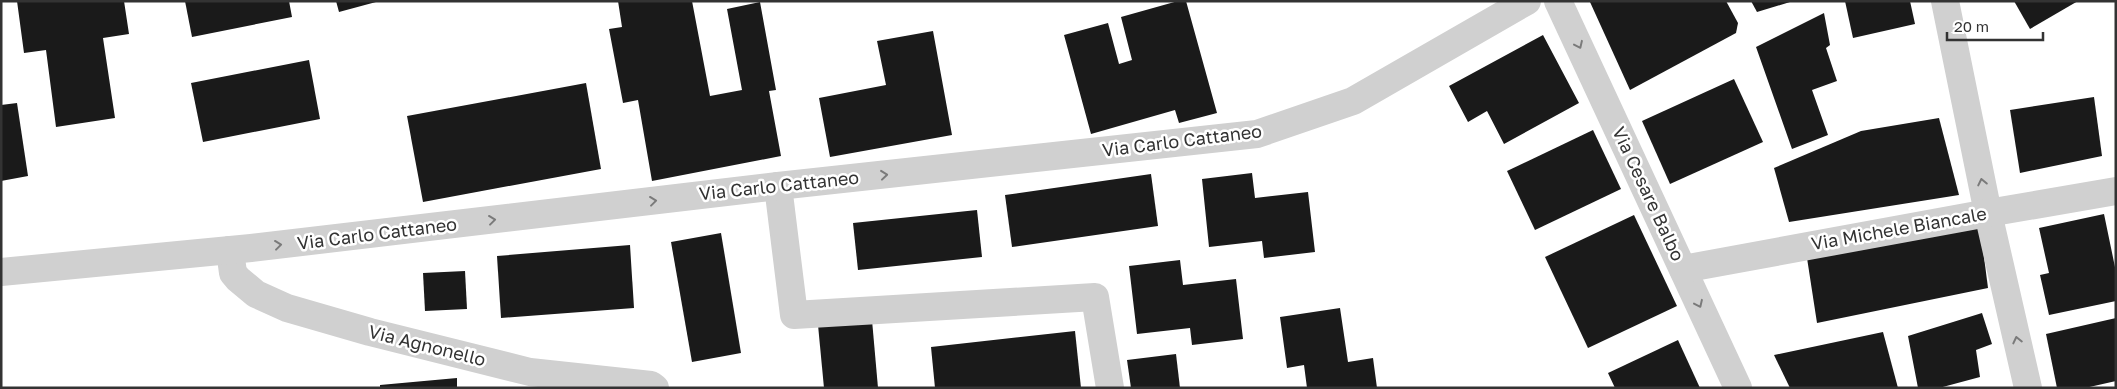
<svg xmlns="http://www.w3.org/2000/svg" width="2117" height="389" font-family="'Golos Text',sans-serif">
<rect width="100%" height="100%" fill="#fff"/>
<!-- building -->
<g fill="#1a1a1a">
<path d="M17 1H124L129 34 103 38 115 118 56 127 46 50 24 53Z"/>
<path d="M185 1H289L292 17 192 37Z"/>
<path d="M336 1H376V2L339 12Z"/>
<path d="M618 1H692L710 96 742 90 727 9 760 2 776 90 769 91 781 156 652 181 638 100 623 103 609 29 622 27Z"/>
<path d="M1178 1H1186L1217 113 1179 123 1175 110 1091 134 1064 35 1108 23 1119 64 1132 60 1121 17Z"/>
<path d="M1591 1H1726L1738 23 1736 33 1630 90 1590 2Z"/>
<path d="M1751 1H1790V2L1757 12Z"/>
<path d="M1845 1H1910L1915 24 1853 38Z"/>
<path d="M2014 1H2078L2030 29Z"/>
<path d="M1824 13 1830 45 1826 48 1837 81 1812 90 1828 135 1792 149 1756 47Z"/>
<path d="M933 31 952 135 830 157 819 98 886 85 877 41Z"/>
<path d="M1543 35 1579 103 1504 144 1487 111 1468 122 1449 86Z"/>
<path d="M309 60 320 119 203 142 191 83Z"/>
<path d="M1734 79 1763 142 1670 184 1642 121Z"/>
<path d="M586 83 601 169 423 202 407 116Z"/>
<path d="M2094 97 2102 156 2020 173 2010 110Z"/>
<path d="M17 103 28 176 1 181V105Z"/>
<path d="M1939 118 1959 195 1789 222 1774 168 1861 131Z"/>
<path d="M1593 130 1621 189 1535 230 1507 171Z"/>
<path d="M1252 173 1255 198 1308 192 1315 252 1264 258 1262 241 1209 247 1202 179Z"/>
<path d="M1151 174 1158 226 1012 247 1005 195Z"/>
<path d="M977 210 982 257 858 270 853 223Z"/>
<path d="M2104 214 2116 272V301L2049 315 2040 275 2049 273 2039 228Z"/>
<path d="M1634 215 1677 306 1588 348 1545 257Z"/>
<path d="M1980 226 1988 288 1817 323 1807 258Z"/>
<path d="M721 233 741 353 692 362 671 242Z"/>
<path d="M630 245 634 308 501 318 497 256Z"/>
<path d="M1180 260 1183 285 1236 279 1243 339 1192 345 1190 328 1137 334 1129 266Z"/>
<path d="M465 271 467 309 425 311 423 273Z"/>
<path d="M1340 308 1348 362 1373 358 1377 388H1307L1304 365 1287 368 1280 317Z"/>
<path d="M1982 313 1992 344 1976 350 1980 377 1939 388H1918L1908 336Z"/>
<path d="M2116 318V381L2085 388H2057L2046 334Z"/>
<path d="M872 320 878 388H824L818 325Z"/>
<path d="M1075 331 1081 388H935L931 347Z"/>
<path d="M1883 332 1898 388H1790L1774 355Z"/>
<path d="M1678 340 1700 388H1615L1608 373Z"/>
<path d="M1176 354 1180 388H1131L1127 360Z"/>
<path d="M457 378V388H380V385Z"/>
</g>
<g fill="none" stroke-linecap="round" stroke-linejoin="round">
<!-- minor -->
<g stroke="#d0d0d0" stroke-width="28">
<path d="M1558 1 1738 388"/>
<path d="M1945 1 1988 213 2028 388"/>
<path d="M778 186 794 315 1095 297 1110 388"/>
<path d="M230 250 233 273 238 279 256 294 287 308 370 332 530 372 651 385 655 388"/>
<path d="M1683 269 1988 213 2116 191"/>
<path d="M1 272 251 248 778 186 1257 134 1353 101 1527 1"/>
</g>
</g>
<!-- one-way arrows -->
<defs><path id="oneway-chevron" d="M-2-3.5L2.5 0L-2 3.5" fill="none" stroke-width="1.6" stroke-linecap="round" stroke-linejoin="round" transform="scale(1.25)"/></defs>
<g stroke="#7a7a7a">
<use href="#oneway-chevron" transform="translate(1579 45) rotate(65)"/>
<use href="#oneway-chevron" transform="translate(884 175) rotate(-6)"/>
<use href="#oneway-chevron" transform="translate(1982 182) rotate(-102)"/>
<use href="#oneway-chevron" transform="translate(653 201) rotate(-7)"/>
<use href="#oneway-chevron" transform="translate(492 220) rotate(-7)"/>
<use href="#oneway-chevron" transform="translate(278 245) rotate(-7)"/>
<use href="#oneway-chevron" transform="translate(1699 304) rotate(65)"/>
<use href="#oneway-chevron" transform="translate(2017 340) rotate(-103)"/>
</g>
<g text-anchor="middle" stroke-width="5" stroke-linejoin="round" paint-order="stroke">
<!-- street labels -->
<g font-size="18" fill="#333" stroke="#fff">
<text transform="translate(1182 141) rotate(-7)" y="6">Via Carlo Cattaneo</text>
<text transform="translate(779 186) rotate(-6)" y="6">Via Carlo Cattaneo</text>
<text transform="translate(1648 194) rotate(65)" y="6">Via Cesare Balbo</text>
<text transform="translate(1899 229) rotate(-10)" y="6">Via Michele Biancale</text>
<text transform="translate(377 234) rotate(-7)" y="6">Via Carlo Cattaneo</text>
<text transform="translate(427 346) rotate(14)" y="6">Via Agnonello</text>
</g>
</g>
<!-- border -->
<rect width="2117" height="389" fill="none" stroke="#333333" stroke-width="5"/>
<!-- scale -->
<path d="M1947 32v8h96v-8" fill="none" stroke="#333333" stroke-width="2.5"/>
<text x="1954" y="32" font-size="15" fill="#333333" stroke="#ffffff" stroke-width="4" paint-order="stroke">20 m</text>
</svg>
